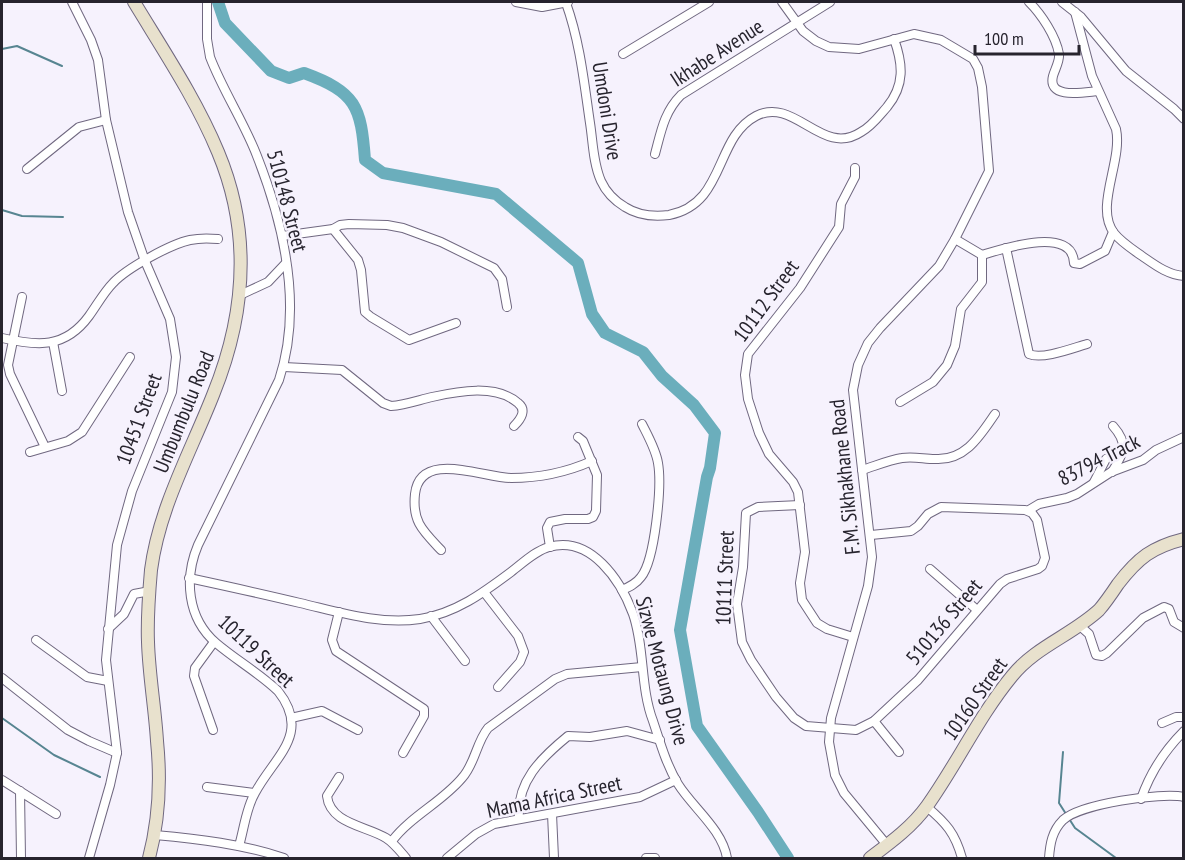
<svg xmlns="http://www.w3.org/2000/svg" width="1185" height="860" font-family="'PT Sans Narrow',sans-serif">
<rect width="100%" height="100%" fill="#f6f2fd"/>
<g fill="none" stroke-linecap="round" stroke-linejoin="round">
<!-- stream -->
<g stroke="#578591" stroke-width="2">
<path d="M2 49 17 46 62 66"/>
<path d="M2 210 22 216 63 217"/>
<path d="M2 718 54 755 100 777"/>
<path d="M1063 752 1059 803 1075 828 1116 858"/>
</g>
<!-- river -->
<path stroke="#6baebc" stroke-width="12" d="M218 2 225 23 271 71 289 78 304 73C356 92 361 106 365 160L383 173 496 194 578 263 592 314 605 333 643 352 662 376 694 405 715 433 710 468 707 477 680 630 697 726 758 812 788 858"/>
<defs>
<g id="street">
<path d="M72 2 91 40 98 60 106 120 128 212 145 261 170 319 176 357 172 392 132 491 117 545 106 660 117 753 110 785 89 858"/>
<path d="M207 2V39L210 57C223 91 244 122 257 156 284 225 303 308 279 380L198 545C184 578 187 618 216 643 236 660 259 673 278 691 312 734 274 757 255 793 246 808 244 829 239 846"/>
<path d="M516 2 542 7 568 2"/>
<path d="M782 2 803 31 816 41 829 47 859 49 914 34 941 40 973 59 978 68 982 87 989 171 955 239 939 266 880 328 868 343 858 365 853 390 872 557 868 586 831 718 829 742 835 775 844 793 887 845"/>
<path d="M1029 2C1041 14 1056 36 1059 54 1060 61 1055 69 1053 76 1047 100 1085 92 1098 91"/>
<path d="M1062 2 1081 17 1126 71 1174 109 1184 119"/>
<path d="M566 3C580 42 584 82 590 123 593 142 593 163 601 181 606 192 615 201 625 207 639 216 653 217 669 215 726 204 714 138 756 116 795 96 822 158 861 132 872 126 879 116 887 107 905 85 903 64 894 39"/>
<path d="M1075 12 1092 76 1116 129C1123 161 1094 207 1114 233 1121 242 1132 249 1142 256 1155 265 1168 275 1184 276"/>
<path d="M623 54 709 2"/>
<path d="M655 154C661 132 664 112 681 95L830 2"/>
<path d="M27 169 79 127 106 120"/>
<path d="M333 229 358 260 361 270 365 312 371 317 409 340 456 323"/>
<path d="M282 236 333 229 340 225 349 224 387 225 403 228 441 242 494 268 502 279 507 307"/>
<path d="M1006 248 1029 354C1042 360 1073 348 1087 344"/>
<path d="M982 255C1002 249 1073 225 1074 263L1080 264 1105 251 1113 232"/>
<path d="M240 295 268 282 286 263"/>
<path d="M22 297 8 365 10 374 45 447"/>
<path d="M2 338C37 346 65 349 89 316 97 305 104 292 113 283 127 268 171 244 190 240 199 238 208 238 218 239"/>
<path d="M53 342 62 391"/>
<path d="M284 367 342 370 383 403 391 406C405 405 419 400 432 397 459 391 496 384 518 403 527 410 521 419 514 426"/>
<path d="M900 402 933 382 947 365 955 346 961 309 982 282V255L955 239"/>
<path d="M30 452 68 441 82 432 130 357"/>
<path d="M862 470C875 466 889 460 902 458 913 456 924 459 935 459 965 461 980 436 995 414"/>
<path d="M1112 472C1124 453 1129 444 1113 426"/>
<path d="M1094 482 1106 459"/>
<path d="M800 505 758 507 746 513 743 567 737 604 742 642 751 660 776 697 794 718 806 726 856 730 874 721 918 680 1000 584 1007 579 1038 569 1042 566 1045 558 1037 520 1032 513 1025 510 941 507 928 514 918 526 911 531 871 535"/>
<path d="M1029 510 1039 504 1067 498 1077 494 1111 472 1143 460 1156 450 1184 437"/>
<path d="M550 547 547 528 550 522 565 519H588L593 517 596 511 597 475 583 441 578 437"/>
<path d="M441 550C423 531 412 522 415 494 420 449 484 478 511 478 539 478 567 472 592 461"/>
<path d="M930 569 977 610"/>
<path d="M189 578C226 586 263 594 300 603 339 612 379 625 420 619 456 613 483 593 511 572 523 563 535 551 549 547 591 535 621 581 633 614 645 648 640 687 653 721 660 742 666 764 678 784 693 808 722 829 727 858"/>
<path d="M622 590C629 587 636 584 641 577 655 560 662 486 658 463 656 450 648 436 642 424"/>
<path d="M484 592 518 636 524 652 520 662 498 687"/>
<path d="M339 612 332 640 336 651 424 709V716L403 753"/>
<path d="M431 616 465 661"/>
<path d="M1080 626 1089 634 1096 655 1102 656 1107 653 1143 618 1164 607 1169 609 1174 622 1184 628"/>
<path d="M108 629 124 614 134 594 150 591"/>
<path d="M853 637 827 629 817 623 802 600 800 583 805 552 798 492 793 482 769 454 759 433 748 399 745 375 748 354 800 288 839 227 841 204 855 177V168"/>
<path d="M36 640 87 677 108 681"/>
<path d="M2 678 68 730 89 741 117 753"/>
<path d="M291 718 322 711 358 730"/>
<path d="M874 721 899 752"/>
<path d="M1162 723 1176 717H1184"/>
<path d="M213 730 194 676 195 668 214 642"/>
<path d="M339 777 327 796C330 824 367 826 386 838 394 843 400 851 406 858"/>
<path d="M2 780 56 814"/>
<path d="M207 787 254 793"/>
<path d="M20 791 21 858"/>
<path d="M1141 799C1150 773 1165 750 1184 731"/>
<path d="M927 807C946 823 955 833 962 858"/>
<path d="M552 814 554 858"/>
<path d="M519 819C516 782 541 758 568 736L590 737 627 731 660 740"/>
<path d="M155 835C199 839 242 844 284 858"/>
<path d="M392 841C411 816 442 802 462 778 475 764 476 743 488 728L555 679 567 674 642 667"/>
<path d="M447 858 476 834 494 824 640 797 676 780"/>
<path d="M646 858H655"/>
<path d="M1049 858C1050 844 1052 831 1063 820 1080 804 1161 792 1184 797"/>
</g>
<g id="secondary">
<path d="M134 2C163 50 196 99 218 152 252 233 246 314 213 395 191 451 159 508 151 570 149 593 147 618 148 642 149 675 155 708 157 741 161 781 159 820 149 858"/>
<path d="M870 858C890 843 912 827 927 806 957 764 979 716 1012 676 1035 647 1072 635 1099 610 1106 602 1112 593 1118 584 1138 558 1152 547 1184 539"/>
</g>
</defs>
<!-- street casing -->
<use href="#street" stroke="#706880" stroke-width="10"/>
<!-- secondary casing -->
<use href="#secondary" stroke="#706880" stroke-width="14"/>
<!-- street -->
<use href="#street" stroke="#fff" stroke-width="8"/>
<!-- secondary -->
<use href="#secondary" stroke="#e8e1cd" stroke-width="12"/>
</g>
<g text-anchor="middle" stroke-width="5" stroke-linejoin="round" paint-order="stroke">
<!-- street labels -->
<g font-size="21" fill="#27242e" stroke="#f6f2fd">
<text transform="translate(717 53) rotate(-33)" y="7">Ikhabe Avenue</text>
<text transform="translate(607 111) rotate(81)" y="7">Umdoni Drive</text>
<text transform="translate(287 201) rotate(75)" y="7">510148 Street</text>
<text transform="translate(766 301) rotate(-54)" y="7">10112 Street</text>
<text transform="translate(184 412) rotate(-68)" y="7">Umbumbulu Road</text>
<text transform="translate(139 419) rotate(-70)" y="7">10451 Street</text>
<text transform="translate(1099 460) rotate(-27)" y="7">83794 Track</text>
<text transform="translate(845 477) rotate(-96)" y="7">F.M. Sikhakhane Road</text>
<text transform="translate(725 578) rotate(-88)" y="7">10111 Street</text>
<text transform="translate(944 622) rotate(-50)" y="7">510136 Street</text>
<text transform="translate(256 651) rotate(43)" y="7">10119 Street</text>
<text transform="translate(662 671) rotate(75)" y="7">Sizwe Motaung Drive</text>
<text transform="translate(975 699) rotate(-55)" y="7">10160 Street</text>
<text transform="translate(554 797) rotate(-12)" y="7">Mama Africa Street</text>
</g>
</g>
<!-- border -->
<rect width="1185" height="860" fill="none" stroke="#27242e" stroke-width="6"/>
<!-- scale -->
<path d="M975 45v9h104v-9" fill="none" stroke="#27242e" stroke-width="3"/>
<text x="984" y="45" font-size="18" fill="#27242e" stroke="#f6f2fd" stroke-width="4.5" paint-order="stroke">100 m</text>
</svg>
